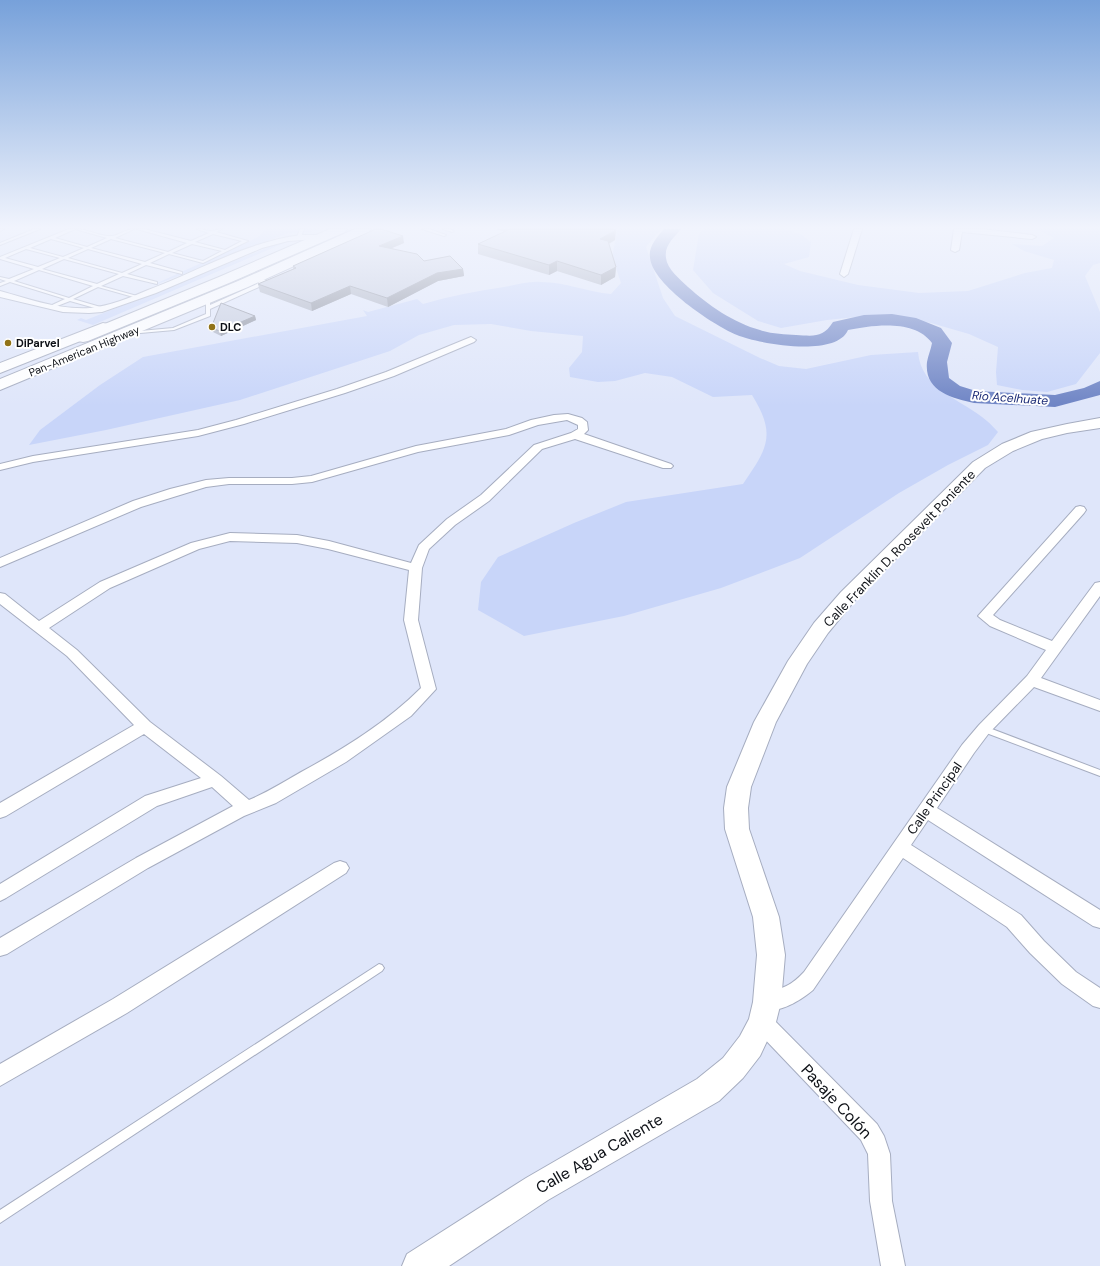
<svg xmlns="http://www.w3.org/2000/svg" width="1100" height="1266" font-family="'DM Sans',sans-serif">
<rect width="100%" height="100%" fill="#dfe6fa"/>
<!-- green -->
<g fill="#c8d5f9">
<path d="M266 229H317L311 232 288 233 270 240 249 249 155 285H153L258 237Z"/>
<path d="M618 229H661L646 247 663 298 675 316 760 358 779 366 806 369 871 355 918 352C921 390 962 399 987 421 991 424 994 428 998 432L988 445 948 465 899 493 800 558 721 588 624 616 524 636 478 610 481 582 498 557 574 523 626 502 743 484C767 449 777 435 752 395L713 397 672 377 645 373 615 381 598 382 570 377 569 368 582 352 583 336 531 331 491 324 454 325 419 335 390 351 240 400 106 430 29 445 40 430 100 385 143 357 367 316 363 310 368 312 417 299 423 304C450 296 477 291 504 287 516 285 529 281 541 282 565 282 587 292 611 294L621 283 612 256Z"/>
<path d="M705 229H785L802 235 811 242 809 257 784 264 800 271 858 285 919 293 968 291 1025 273 1052 268 1054 260 1024 251 1012 244 1042 246 1054 238 1037 229H1100V263L1093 265 1085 276 1100 312V353L1076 384 1047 392 1022 390 997 385 996 372 998 347 969 334 931 323 896 317 866 316 827 320 781 328 758 321 713 293 693 270 699 233Z"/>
<path d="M298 237 93 325 77 320 81 318 86 320 289 239Z"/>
</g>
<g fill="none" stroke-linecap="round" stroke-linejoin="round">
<!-- river -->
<path fill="#6f85c5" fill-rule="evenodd" d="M664 229H681C674 238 664 245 666 258 667 269 680 279 688 287 708 305 734 323 760 330 771 334 785 334 796 335 814 336 823 338 833 322L864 315 892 314 916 318 941 328 952 343 947 362 949 378 960 386 976 391 1055 395 1084 388 1100 381V395L1055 407 974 403C951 398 924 391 927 362 928 356 931 349 932 343 915 319 873 325 848 330 836 358 759 344 737 335 713 325 653 285 650 258 648 247 657 237 664 229Z"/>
<defs>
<g id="service">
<path d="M0 229H4L0 231Z"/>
<path d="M34 229H40L0 245V243Z"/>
<path d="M69 229H75L55 238 87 247 107 238 75 229C88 229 98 236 110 236 117 237 125 229 134 229L115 238 168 252 187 243 137 229H144L191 241 209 233 197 229C202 229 207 231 211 231 215 231 218 229 222 229L216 232 248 241 203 263 169 254 150 263 182 272V274L146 265 127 274 157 282V284L123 276 101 286 137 296V298L98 287 73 299 104 308V310H102L70 301 52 308 50 307V306L65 299 10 282 0 286V283L6 281 0 279V277L9 279 34 269 0 259V257ZM213 234 242 241 225 250 195 242ZM51 239 84 248 63 257 30 248ZM111 239 165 253 145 262 91 248ZM192 244 222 251 203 261 172 253ZM26 249 60 258 38 267 5 258ZM88 249 142 264 122 273 68 258ZM64 259 119 274 97 284 42 269ZM39 270 93 286 69 298 14 281Z"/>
<path d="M300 229H304L301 237 299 238 297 237Z"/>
<path d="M422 229H429L446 235 444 236Z"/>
<path d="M443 229H450L454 231 452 232Z"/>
<path d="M262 279 266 280 261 286 210 309V316L174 330 129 334 127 333 129 332 173 328 206 314V298L210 299V305L257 284Z"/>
<path d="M984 726 1100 770V776L981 731 980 729 981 727Z"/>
<path d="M379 964 382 965 384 968 382 971 0 1223V1210Z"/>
</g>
<g id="minor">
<path d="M854 229H862L848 274 844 277 840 274Z"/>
<path d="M954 229H981L1032 235 1036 237 1032 239 962 232 959 250 955 252 951 250Z"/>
<path d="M302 235H317L321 237 317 239 288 241 262 248 156 293 102 312 89 313 63 312 0 297V291C29 299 59 310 90 308 110 306 129 298 148 290 199 271 248 241 302 235Z"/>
<path d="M471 337 476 340 474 342 394 376 345 393 244 424 198 436 33 462 0 470V464L33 456 198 430 236 420 337 389 386 372Z"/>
<path d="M568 414 582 418 587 422 588 430 584 434 671 464 673 466 671 468H663L575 439 542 449 489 501 455 525 429 549 422 568 418 620 436 689 411 716 346 762 276 803 244 816 148 868 7 954 0 956V938L136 858 233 806 212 787 157 806 6 898 0 901V884L145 796 201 778 144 734 6 816 0 818V803L134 725 67 656 0 604V593L5 594 39 621 100 582 191 543 230 533 297 535 329 541 411 563 419 545 447 519 481 495 534 445 571 433 578 429V425L567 420 538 425 509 435 418 452 312 482 292 484H229L206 487 141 507 0 567V558L133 501 170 489 206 480 229 478H292L311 476 416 446 506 429 531 420 554 415ZM230 541 297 543 328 549 409 570 404 620 421 688C387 722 345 748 303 771 285 781 268 792 249 800L221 776 150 722 77 650 49 628 110 588 199 549Z"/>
<path d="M1080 506 1084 507 1086 510 1084 513 993 615 1000 620 1052 641 1095 583 1100 582V596L1041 678 1100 700V711L1034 687 989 733 974 753 937 808 1100 910V928L1093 926 928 820 911 845 1021 915 1044 941 1076 972 1100 988V1008L1093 1006 1062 984 1030 953 1007 927 903 858 813 990C800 1001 777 1015 760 1009L757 1002 760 995C781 987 787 990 804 972L962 745 979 725 1027 676 1046 650 990 626 978 616 1076 507Z"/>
<path d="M340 861 346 863 349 868 346 873 127 1013 0 1086V1064L113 999 334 863Z"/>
<path d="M762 1012 769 1015 877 1124 884 1136 890 1154 892 1201 905 1266H881L870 1201 868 1154 861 1140 755 1029 752 1022 755 1015Z"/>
</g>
<path id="secondary" d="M1100 418V428L1067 433 1042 439 1013 451 985 468 855 600 828 633 807 664 776 722 751 787 748 808 749 829 779 917 785 955 781 1002 776 1022 760 1056 743 1078 719 1101 548 1200 449 1266H402L407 1254 526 1178 697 1079 723 1058 740 1036 749 1019 753 1002 757 955 753 917 725 829 724 808 727 787 754 722 788 661 814 623 841 592 973 462 1002 444 1031 432 1067 424Z"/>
<path id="primary" d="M330 229H347L345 232 229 283 88 341 83 342 78 341 76 338 78 335 219 277Z"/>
<g id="trunk">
<path d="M355 229H371L369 232 248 287 0 390V379L238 281Z"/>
<path d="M103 323 108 324 110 327 108 330 0 373V363Z"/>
</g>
</defs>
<!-- service casing -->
<use href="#service" stroke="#a6adc0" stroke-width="2"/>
<!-- minor casing -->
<use href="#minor" stroke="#a6adc0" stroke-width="2"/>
<!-- secondary casing -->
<use href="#secondary" stroke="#a6adc0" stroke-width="2"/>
<!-- primary casing -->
<use href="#primary" stroke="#a6adc0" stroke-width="2"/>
<!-- trunk casing -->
<use href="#trunk" stroke="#a6adc0" stroke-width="2"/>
<!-- service -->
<use href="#service" fill="#fff" fill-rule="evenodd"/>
<!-- minor -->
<use href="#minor" fill="#fff" fill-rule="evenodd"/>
<!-- secondary -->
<use href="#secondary" fill="#fff" fill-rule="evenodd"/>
<!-- primary -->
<use href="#primary" fill="#fff" fill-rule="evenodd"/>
<!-- trunk -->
<use href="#trunk" fill="#fff" fill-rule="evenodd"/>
</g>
<!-- wall -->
<g fill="#a8aebe">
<path d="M496 229H611L615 240 609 244 616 267 615 277 601 285 557 271 549 275 478 254V244L505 232Z"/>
<path d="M404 243 392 248 424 261 463 269 464 276 438 281 388 307 351 294 312 311 260 292 258 284 293 269V266Z"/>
<path d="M255 316 256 320 221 336 213 332 211 328Z"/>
</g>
<!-- shaded-wall -->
<g fill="#888d9b">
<path d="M616 230 615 240 600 248V239Z"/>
<path d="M403 236 404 243 380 253 379 246Z"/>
<path d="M557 261V271L549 275V265Z"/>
<path d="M616 267 615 277 601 285V275Z"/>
<path d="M463 269 464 276 438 281 388 307 387 298 437 273Z"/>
<path d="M350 286 351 294 312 311 311 303Z"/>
<path d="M255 316 256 320 221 336 220 331Z"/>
</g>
<!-- building -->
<g fill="#c3cadd" stroke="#888d9b">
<path d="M376 229H381L403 236 379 246 417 254 424 261 450 256 463 269 437 273 387 298 350 286 311 303 258 284 296 268 293 266Z"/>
<path d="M510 229H611L616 230 600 239 608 241 616 267 601 275 557 261 549 265 478 244Z"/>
<path d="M221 303 255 316 220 331 211 328Z"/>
</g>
<!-- sky -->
<linearGradient id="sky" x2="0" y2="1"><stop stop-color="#77a1da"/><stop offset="0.56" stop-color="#f1f4fd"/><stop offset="1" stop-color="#f1f4fd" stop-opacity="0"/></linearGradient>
<rect width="1100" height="406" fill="url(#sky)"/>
<!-- markers -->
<g fill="#917318" stroke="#fff" stroke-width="1.5">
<circle cx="212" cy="327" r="4"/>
<circle cx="8" cy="343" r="4"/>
</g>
<g text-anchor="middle" stroke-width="4" stroke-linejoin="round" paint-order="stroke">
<!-- far-poi labels -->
<g font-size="11" font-weight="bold" fill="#0d1016" stroke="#fff" text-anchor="start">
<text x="220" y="331">DLC</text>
<text x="16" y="347">DiParvel</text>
</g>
<!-- far-street labels -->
<g font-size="11" fill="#0d1016" stroke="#fff">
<text transform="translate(84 351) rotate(-22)" y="4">Pan-American Highway</text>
</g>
<!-- far-water labels -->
<g font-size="12" font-style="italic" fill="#1a2a75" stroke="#fff">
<text transform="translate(1010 398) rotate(4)" y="4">Río Acelhuate</text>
</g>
<!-- street labels -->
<g font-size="13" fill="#0d1016" stroke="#fff">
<text transform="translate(899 548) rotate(-46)" y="5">Calle Franklin D. Roosevelt Poniente</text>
<text transform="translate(934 798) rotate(-55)" y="5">Calle Principal</text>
</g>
<!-- near-street labels -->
<g font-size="16" fill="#0d1016" stroke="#fff">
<text transform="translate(837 1101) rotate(47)" y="6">Pasaje Colón</text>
<text transform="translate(599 1153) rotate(-30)" y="6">Calle Agua Caliente</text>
</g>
</g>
</svg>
